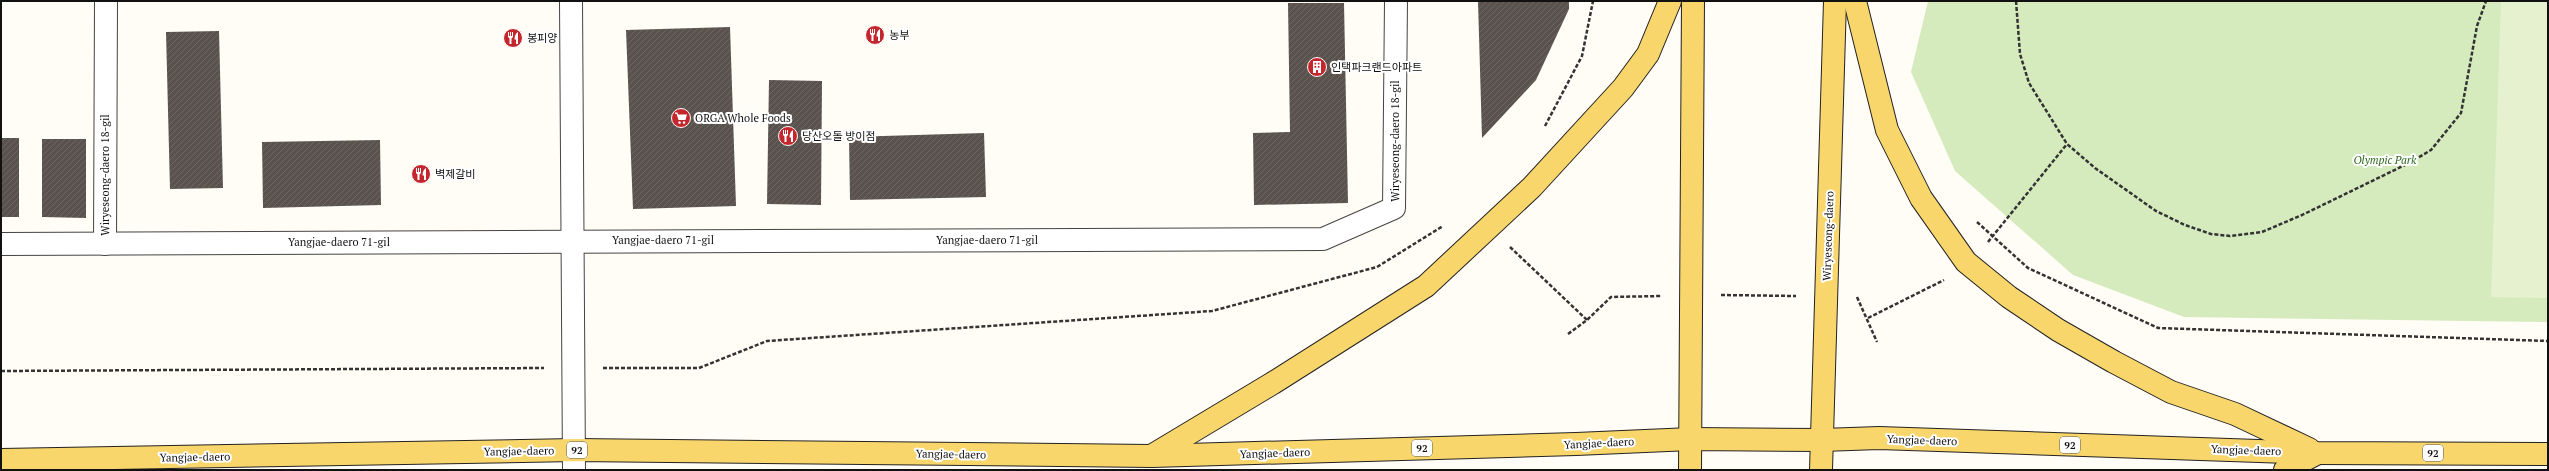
<svg xmlns="http://www.w3.org/2000/svg" width="2549" height="471" font-family="'PT Serif','Noto Sans KR',serif">
<defs>
<pattern id="building-hatch" width="6" height="6" patternUnits="userSpaceOnUse"><rect width="6" height="6" fill="#5a524d"/><path d="M-1 1l2-2M0 6l6-6M5 7l2-2" fill="none" stroke="#6d6662"/></pattern>
</defs>
<rect width="100%" height="100%" fill="#fffdf5"/>
<!-- grass -->
<path fill="#d5ebbd" d="M1928 1H2548V322L2184 317 2073 275 1955 171 1911 72Z"/>
<!-- pitch -->
<path fill="#e6f2cf" d="M2501 1H2548V298L2491 297Z"/>
<!-- building -->
<g fill="url(#building-hatch)">
<path d="M1478 1H1569V9L1536 80 1482 138Z"/>
<path d="M1288 3H1344L1348 203 1254 205 1253 133 1290 132Z"/>
<path d="M730 27 736 206 633 209 626 30Z"/>
<path d="M219 31 223 188 170 189 166 32Z"/>
<path d="M769 80 822 81 821 205 767 204Z"/>
<path d="M984 133 986 197 850 200 849 137Z"/>
<rect x="1" y="138" width="18" height="79"/>
<path d="M42 139H86V218L42 217Z"/>
<path d="M380 140 381 205 263 208 262 142Z"/>
</g>
<g fill="none" stroke-linecap="round" stroke-linejoin="round">
<defs>
<g id="minor">
<path d="M571 1 574 470"/>
<path d="M1 244 1323 239 1394 208 1396 1"/>
<path d="M105 244 106 1"/>
</g>
<g id="major">
<path d="M1855 1 1887 130 1921 198 1966 262 2009 297 2058 330 2114 362 2171 392 2235 414 2309 449"/>
<path d="M1153 455 1273 383 1426 286 1532 187 1623 88 1648 54 1670 1"/>
<path d="M1 460 575 450 1152 456 1576 444 1691 439 1822 440 1879 438 2318 453 2548 454"/>
<path d="M1690 470 1693 1"/>
<path d="M1821 470 1835 1"/>
<path d="M2285 470 2316 454"/>
</g>
</defs>
<!-- minor casing -->
<use href="#minor" stroke="#444" stroke-width="24"/>
<!-- major casing -->
<use href="#major" stroke="#222" stroke-width="24"/>
<!-- path -->
<g stroke="#333" stroke-width="2.5" stroke-dasharray="4 2" stroke-linecap="butt">
<path d="M2016 1 2020 54 2029 83 2067 144 2095 168 2156 211 2185 225 2211 234 2230 236 2262 232 2302 215 2411 162 2431 150 2461 113 2477 26 2486 1"/>
<path d="M1545 126 1582 56 1593 1"/>
<path d="M1977 222 2028 268 2158 328 2548 341"/>
<path d="M1988 242 2067 144"/>
<path d="M1510 247 1587 320"/>
<path d="M1721 295 1796 296"/>
<path d="M1857 297 1877 342"/>
<path d="M1868 318 1944 280"/>
<path d="M1568 334 1587 320 1611 297 1662 296"/>
<path d="M603 368H699L767 341 1212 311 1377 267 1443 226"/>
<path d="M1 371 544 368"/>
</g>
<!-- minor -->
<use href="#minor" stroke="#fff" stroke-width="22"/>
<!-- major -->
<use href="#major" stroke="#f9d66b" stroke-width="22"/>
</g>
<!-- icons -->
<defs>
<symbol id="restaurant-disc" viewBox="-11 -11 22 22"><circle r="9.5" fill="#c4262e" stroke="#fff"/><path d="M-5-6h1v4h1v-4h1v4h1v-4h1v5L-1.5 .5V6h-2V.5L-5-1ZM5-6V6H3V1.5H1.5Q1.5-4 5-6Z" fill="#fff"/></symbol>
<symbol id="building-disc" viewBox="-11 -11 22 22"><circle r="9.5" fill="#c4262e" stroke="#fff"/><path d="M-4-6H4V6H1V3H-1V6H-4ZM-2.5-4.3h1.7v1.8h-1.7ZM.8-4.3h1.7v1.8H.8ZM-2.5-1h1.7V.8h-1.7ZM.8-1h1.7V.8H.8Z" fill="#fff"/></symbol>
<symbol id="supermarket-disc" viewBox="-11 -11 22 22"><circle r="9.5" fill="#c4262e" stroke="#fff"/><path d="M-6-5.5h2.5l.6 2H6L4.5 2H-2.5L-4.4-4H-6ZM-1.5 3.2a1.3 1.3 0 1 0 .1 0ZM3 3.2a1.3 1.3 0 1 0 .1 0Z" fill="#fff"/></symbol>
</defs>
<g fill-rule="evenodd">
<use href="#restaurant-disc" x="864" y="24" width="22" height="22"/>
<use href="#restaurant-disc" x="502" y="27" width="22" height="22"/>
<use href="#building-disc" x="1306" y="56" width="22" height="22"/>
<use href="#supermarket-disc" x="670" y="107" width="22" height="22"/>
<use href="#restaurant-disc" x="777" y="125" width="22" height="22"/>
<use href="#restaurant-disc" x="410" y="163" width="22" height="22"/>
</g>
<g text-anchor="middle" stroke-width="4" stroke-linejoin="round" paint-order="stroke">
<!-- shield labels -->
<g fill="#fff" stroke="#585858" stroke-width="1">
<rect x="2060" y="437" width="20" height="16" rx="3"/>
<rect x="1412" y="440" width="20" height="16" rx="3"/>
<rect x="567" y="442" width="20" height="16" rx="3"/>
<rect x="2423" y="445" width="20" height="16" rx="3"/>
</g>
<g font-size="10" font-weight="bold" fill="#111">
<text x="2070" y="449">92</text>
<text x="1422" y="452">92</text>
<text x="577" y="454">92</text>
<text x="2433" y="457">92</text>
</g>
<!-- poi labels -->
<g font-size="11" fill="#111" stroke="#fff" text-anchor="start">
<text x="889" y="39">농부</text>
<text x="527" y="42">봉피양</text>
<text x="1331" y="71">인택파크랜드아파트</text>
<text x="695" y="122">ORGA Whole Foods</text>
<text x="802" y="140">당산오돌 방이점</text>
<text x="435" y="178">벽제갈비</text>
</g>
<!-- street labels -->
<g font-size="11" fill="#111" stroke="#fff">
<text transform="translate(1395 141) rotate(-90)" y="4">Wiryeseong-daero 18-gil</text>
<text transform="translate(105 175) rotate(-90)" y="4">Wiryeseong-daero 18-gil</text>
<text transform="translate(1828 236) rotate(-88)" y="4">Wiryeseong-daero</text>
<text x="663" y="244">Yangjae-daero 71-gil</text>
<text x="987" y="244">Yangjae-daero 71-gil</text>
<text x="339" y="246">Yangjae-daero 71-gil</text>
<text transform="translate(1922 440) rotate(2)" y="4">Yangjae-daero</text>
<text transform="translate(1599 443) rotate(-3)" y="4">Yangjae-daero</text>
<text transform="translate(2246 450) rotate(2)" y="4">Yangjae-daero</text>
<text transform="translate(519 451) rotate(-1)" y="4">Yangjae-daero</text>
<text transform="translate(1275 453) rotate(-2)" y="4">Yangjae-daero</text>
<text transform="translate(951 454) rotate(1)" y="4">Yangjae-daero</text>
<text transform="translate(195 457) rotate(-1)" y="4">Yangjae-daero</text>
</g>
<!-- park labels -->
<g font-size="11" font-style="italic" fill="#2f6b1f" stroke="#fff">
<text x="2385" y="164">Olympic Park</text>
</g>
</g>
<!-- border -->
<rect width="2549" height="471" fill="none" stroke="#111111" stroke-width="4"/>
</svg>
